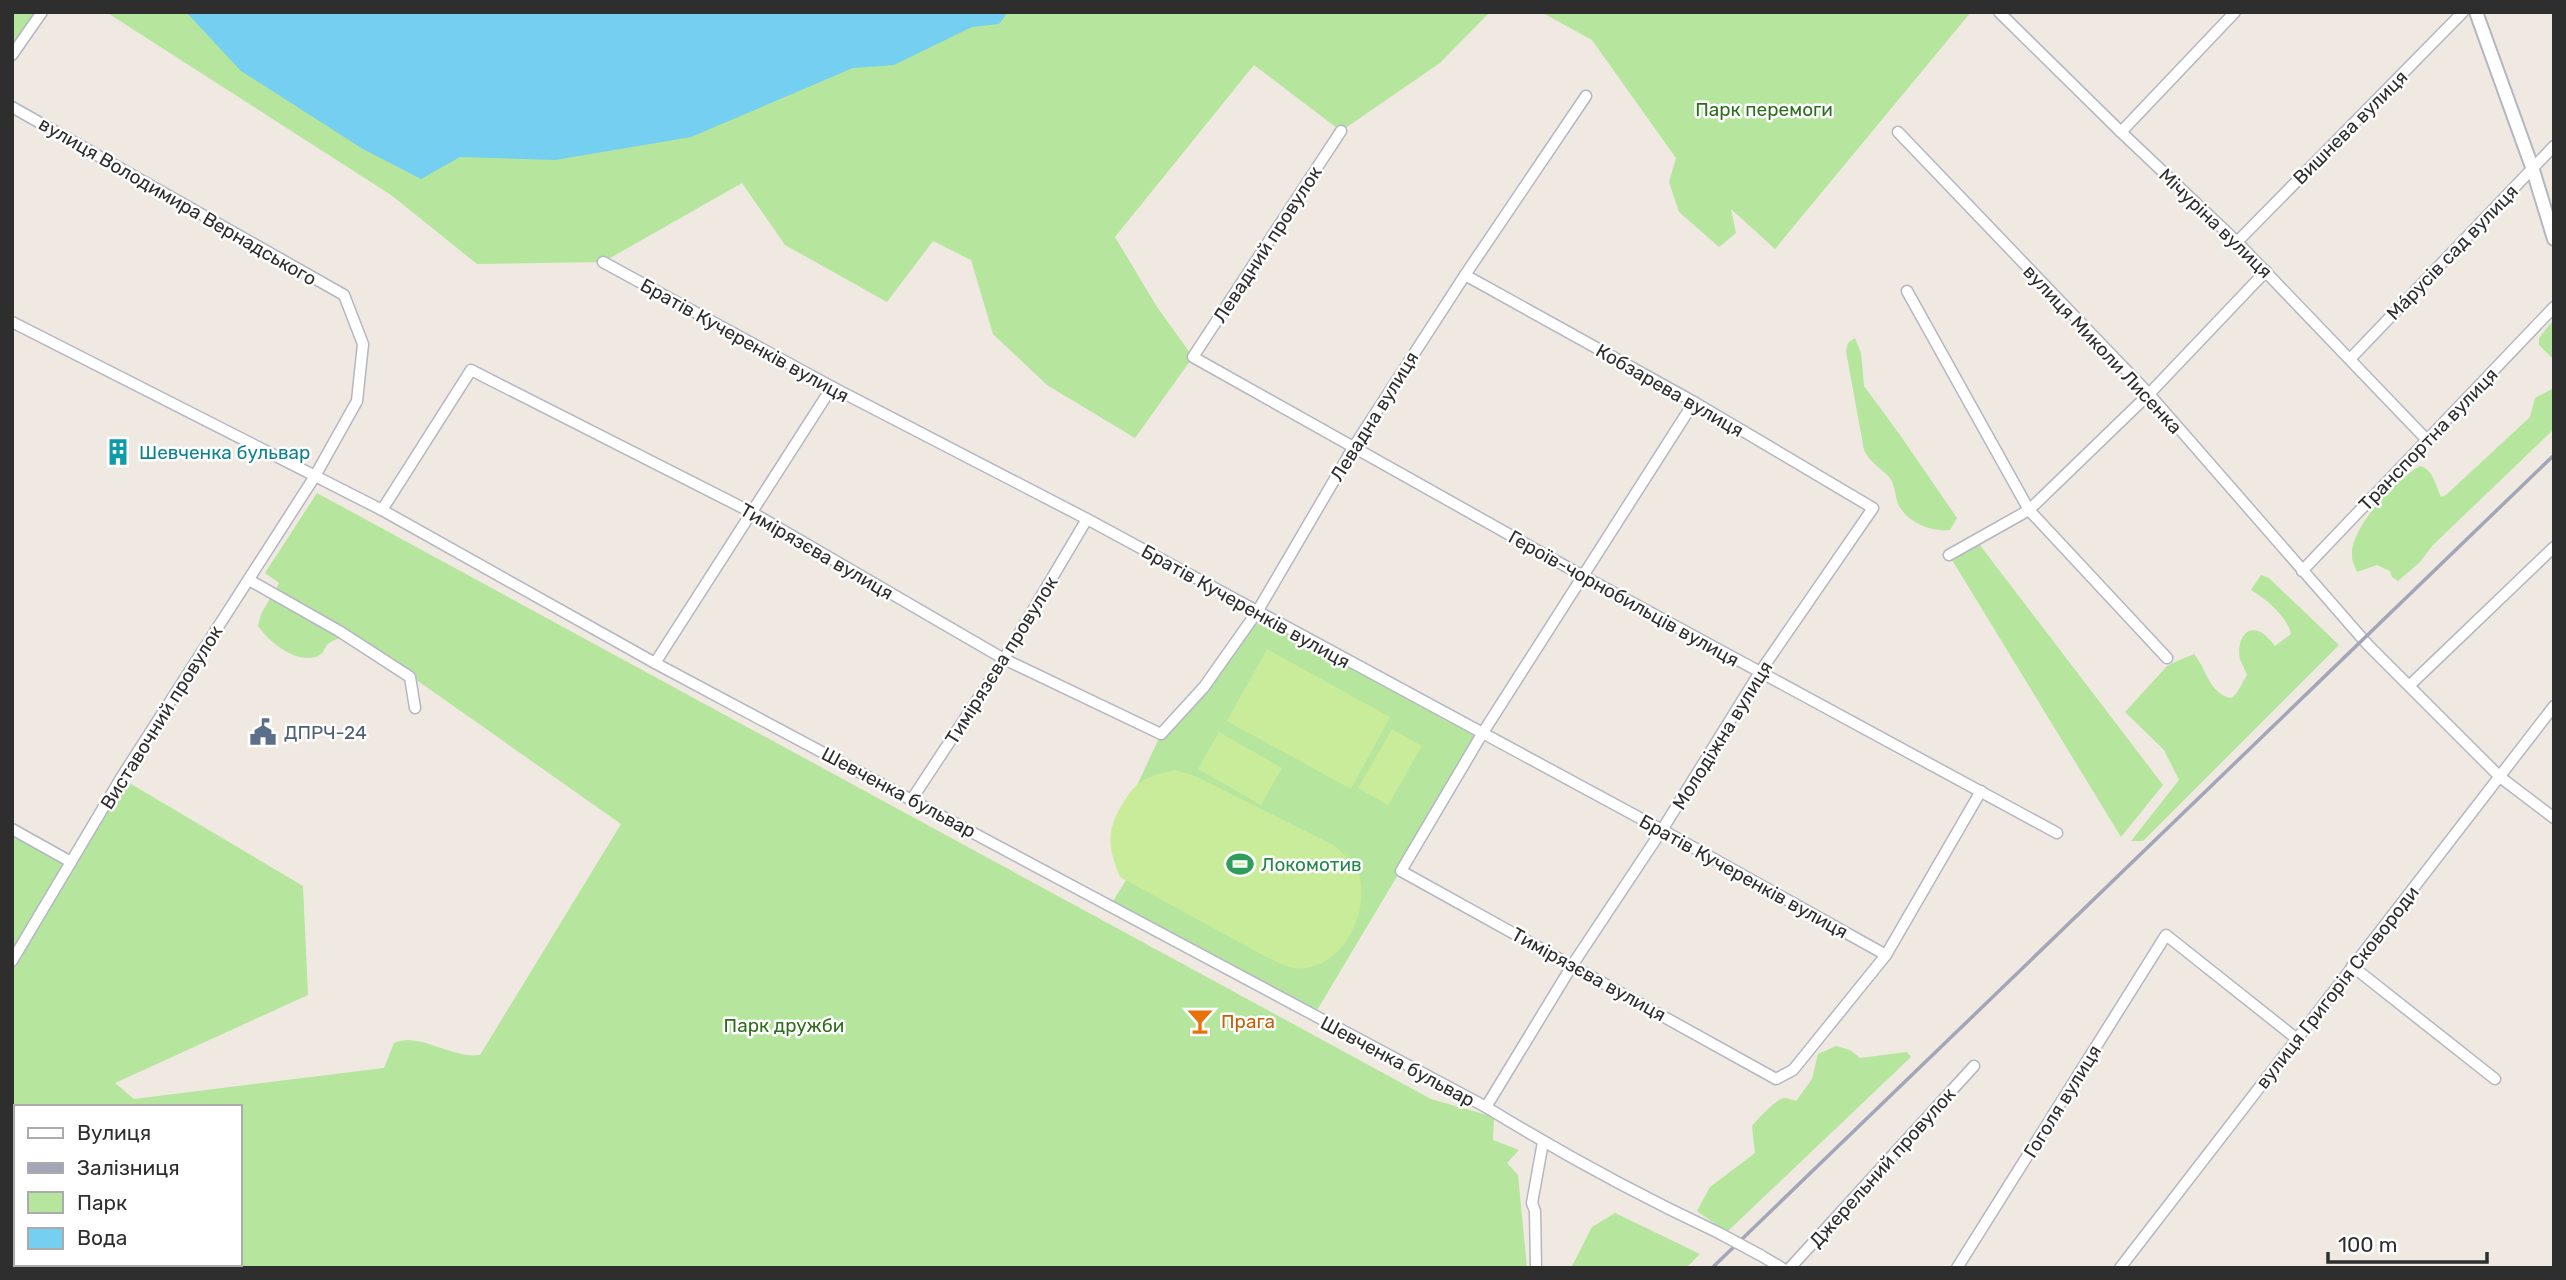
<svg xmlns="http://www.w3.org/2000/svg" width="2566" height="1280" font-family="Rubik,sans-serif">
<rect width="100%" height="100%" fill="#efe9e1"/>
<!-- green -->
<g fill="#b6e59e" fill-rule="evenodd">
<path d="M12 12H42L12 56Z"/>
<path d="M106 12H1490L1440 63 1341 131 1254 65 1115 237 1157 307 1193 357 1135 438 1047 385 993 334 971 260 933 241 887 302 785 245 742 183 603 262 477 264 391 195Z"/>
<path d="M1541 12H1971L1775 249 1731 209 1736 233 1719 247 1679 212 1669 182 1676 158 1592 40Z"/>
<path d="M2554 319V360L2539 345V338Z"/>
<path d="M1855 338 1861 353 1864 386 1900 435 1957 518 1950 530C1930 532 1907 522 1898 504 1895 496 1895 485 1890 478 1881 468 1869 462 1864 450L1846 351 1848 343Z"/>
<path d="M2554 388V429L2433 545 2420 562 2398 581 2392 577 2390 571 2377 565 2357 572C2355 567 2352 561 2352 556 2349 528 2397 479 2420 466 2433 469 2436 486 2441 497L2446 495 2530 417 2535 398Z"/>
<path d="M317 493 1431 1099 1494 1117 1493 1140 1519 1150 1507 1163 1518 1175 1527 1268H12V829L71 862 121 778 303 886 308 995 115 1083 134 1099 384 1068 394 1043C421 1032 451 1059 480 1055L621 824 354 636C346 637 335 638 328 644 324 648 324 653 318 656 297 665 269 642 258 626L261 614 279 583 265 573ZM16 1107H240V1264H16Z"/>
<path d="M1976 540 2163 785 2121 837 1949 555Z"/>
<path d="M2261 575 2269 578 2339 645 2143 841H2131L2179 780 2164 750 2125 712 2168 665 2194 654C2206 668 2210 695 2231 698L2236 694 2247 675C2245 670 2242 664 2240 659 2237 647 2242 626 2258 631 2266 634 2270 640 2275 646L2291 634C2287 616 2266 599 2251 590Z"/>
<path d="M1257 612 1482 734 1313 1017 1110 906 1131 872 1124 813 1161 734Z"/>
<path d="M1836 1046 1850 1050 1860 1058 1907 1052 1911 1057 1727 1232 1697 1211 1710 1187 1755 1153 1752 1126C1757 1120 1776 1099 1784 1098 1788 1098 1792 1100 1796 1101L1812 1079 1818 1054Z"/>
<path d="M1615 1213 1700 1254 1686 1268H1571L1592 1227Z"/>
</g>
<!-- pitch -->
<g fill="#c9ec9a">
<path d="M1267 649 1390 717 1351 789 1227 721Z"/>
<path d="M1392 729 1422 746 1388 805 1358 788Z"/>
<path d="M1219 732 1282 768 1261 805 1198 769Z"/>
<path d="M1175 770 1195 776 1335 846C1343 854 1352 860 1357 870 1374 909 1341 974 1294 968 1286 967 1276 961 1268 958L1120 877C1107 846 1106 828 1125 800 1131 790 1137 783 1148 778 1156 774 1166 772 1175 770Z"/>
</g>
<!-- water -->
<path fill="#75cff0" d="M186 12H1008L999 24 972 27 894 65 853 68 691 137 555 160 460 157 421 179 363 149 241 71Z"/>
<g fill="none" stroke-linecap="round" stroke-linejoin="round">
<defs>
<g id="minor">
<path d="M1999 12 2121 132 2237 242 2427 440"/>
<path d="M12 55 42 12"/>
<path d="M12 107 344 295 363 344 357 401 315 476 121 778 12 961"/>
<path d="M1341 131 1193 357 1583 576 2057 833"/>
<path d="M1898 132 2149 394 2368 645 2500 777 2554 818"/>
<path d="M2121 132 2235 12"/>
<path d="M2237 242 2463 12"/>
<path d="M603 262 832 387 1087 519 1662 830 1886 955"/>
<path d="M1465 275 1694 402 1873 508 1760 672 1662 830 1573 964 1486 1107"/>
<path d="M1907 291 2029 510 2167 658"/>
<path d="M12 322 382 510 655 663 1486 1107C1561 1153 1638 1195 1717 1232"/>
<path d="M2350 359 2554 146"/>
<path d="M1694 402 1482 734 1401 871 1776 1079 1793 1070 1886 955 1981 791"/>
<path d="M382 510 471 370 751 512 1004 659 1161 734 1204 687 1257 612 1353 448 1465 275 1586 96"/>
<path d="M1949 555 2029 510 2149 394 2266 271"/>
<path d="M2302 571 2554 307"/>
<path d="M249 580 339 631 410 677 415 708"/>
<path d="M655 663 832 387"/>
<path d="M2410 685 2554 547"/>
<path d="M912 799 1004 659 1087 519"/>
<path d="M12 829 71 862"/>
<path d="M2352 966 2495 1079"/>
<path d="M1760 1255 1782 1268"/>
<path d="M1536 1268 1535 1211 1532 1203 1543 1142"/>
<path d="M1790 1268 1974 1066"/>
<path d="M1957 1268 2166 935 2297 1039"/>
<path d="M2120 1268 2554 706"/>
</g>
<path id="tertiary" d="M2476 12 2532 167 2554 239"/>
</defs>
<!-- minor casing -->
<use href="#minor" stroke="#b4b7c1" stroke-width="13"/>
<!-- tertiary casing -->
<use href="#tertiary" stroke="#b4b7c1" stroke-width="16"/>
<!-- minor -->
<use href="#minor" stroke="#fff" stroke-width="10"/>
<!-- tertiary -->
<use href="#tertiary" stroke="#fff" stroke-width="12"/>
<!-- rail -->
<path stroke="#a3a6b8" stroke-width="3.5" d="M1712 1268 2554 455"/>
<defs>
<path id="minor-bridge" d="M1717 1232 1760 1255"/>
</defs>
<!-- minor-bridge casing -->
<use href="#minor-bridge" stroke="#b4b7c1" stroke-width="13" stroke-linecap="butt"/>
<!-- minor-bridge -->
<use href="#minor-bridge" stroke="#fff" stroke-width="10"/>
</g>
<!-- icons -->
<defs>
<symbol id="building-bare" viewBox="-9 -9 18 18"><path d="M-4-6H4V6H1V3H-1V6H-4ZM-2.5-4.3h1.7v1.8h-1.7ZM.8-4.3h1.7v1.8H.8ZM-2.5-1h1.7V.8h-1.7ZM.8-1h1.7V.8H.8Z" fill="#0f9aa8" stroke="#fff" stroke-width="2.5" paint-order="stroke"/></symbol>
<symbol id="civic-bare" viewBox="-9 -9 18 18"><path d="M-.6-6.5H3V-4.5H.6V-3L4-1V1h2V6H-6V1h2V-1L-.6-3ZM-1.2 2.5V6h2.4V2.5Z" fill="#5c6f8a" stroke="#fff" stroke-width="2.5" paint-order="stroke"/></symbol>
<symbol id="stadium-bare" viewBox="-9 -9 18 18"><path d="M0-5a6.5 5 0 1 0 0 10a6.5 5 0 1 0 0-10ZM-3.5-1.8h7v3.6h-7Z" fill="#2e9e5b" stroke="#fff" stroke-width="2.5" paint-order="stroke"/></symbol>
<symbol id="bar-bare" viewBox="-9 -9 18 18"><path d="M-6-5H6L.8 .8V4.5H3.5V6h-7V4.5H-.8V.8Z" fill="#e8710a" stroke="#fff" stroke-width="2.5" paint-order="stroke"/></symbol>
</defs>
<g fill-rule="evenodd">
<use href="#building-bare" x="99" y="433" width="38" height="38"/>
<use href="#civic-bare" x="244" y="713" width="38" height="38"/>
<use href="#stadium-bare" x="1221" y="845" width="38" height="38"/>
<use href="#bar-bare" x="1181" y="1002" width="38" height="38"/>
</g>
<g text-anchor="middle" stroke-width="5" stroke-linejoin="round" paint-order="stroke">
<!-- park labels -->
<g font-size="19" fill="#2c6e1b" stroke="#fff">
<text x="1764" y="116">Парк перемоги</text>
<text x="784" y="1032">Парк дружби</text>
</g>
<!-- street labels -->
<g font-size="19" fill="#2e2e2e" stroke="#fff">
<text transform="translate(2350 127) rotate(-45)" y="7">Вишнева вулиця</text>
<text transform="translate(178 201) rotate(30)" y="7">вулиця Володимира Вернадського</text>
<text transform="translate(2216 223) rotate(44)" y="7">Мічуріна вулиця</text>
<text transform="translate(1267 244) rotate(-57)" y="7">Левадний провулок</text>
<text transform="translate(2452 252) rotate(-46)" y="7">Мáрусів сад вулиця</text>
<text transform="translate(745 340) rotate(29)" y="7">Братів Кучеренків вулиця</text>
<text transform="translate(2103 349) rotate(47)" y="7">вулиця Миколи Лисенка</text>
<text transform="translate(1670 390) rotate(30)" y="7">Кобзарева вулиця</text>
<text transform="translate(1374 416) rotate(-58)" y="7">Левадна вулиця</text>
<text transform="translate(2428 439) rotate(-46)" y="7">Транспортна вулиця</text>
<text transform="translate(817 551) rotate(30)" y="7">Тимірязєва вулиця</text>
<text transform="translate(1624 598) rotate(29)" y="7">Героїв-чорнобильців вулиця</text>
<text transform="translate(1246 606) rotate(29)" y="7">Братів Кучеренків вулиця</text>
<text transform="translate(1001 660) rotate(-58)" y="7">Тимірязєва провулок</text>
<text transform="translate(161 717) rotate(-58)" y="7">Виставочний провулок</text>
<text transform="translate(1722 735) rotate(-58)" y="7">Молодіжна вулиця</text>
<text transform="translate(899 792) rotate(28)" y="7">Шевченка бульвар</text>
<text transform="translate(1744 876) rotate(29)" y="7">Братів Кучеренків вулиця</text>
<text transform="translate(1589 974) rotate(29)" y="7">Тимірязєва вулиця</text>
<text transform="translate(2337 987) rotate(-52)" y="7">вулиця Григорія Сковороди</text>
<text transform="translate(1398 1061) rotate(28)" y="7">Шевченка бульвар</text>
<text transform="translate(2062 1101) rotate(-58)" y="7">Гоголя вулиця</text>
<text transform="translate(1882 1167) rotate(-48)" y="7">Джерельний провулок</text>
</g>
<!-- culture labels -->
<g font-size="19" fill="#0d838f" stroke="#fff" text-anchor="start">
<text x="139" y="459">Шевченка бульвар</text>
</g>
<!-- service labels -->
<g font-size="19" fill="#4e5e75" stroke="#fff" text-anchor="start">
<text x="284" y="739">ДПРЧ-24</text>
</g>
<!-- leisure labels -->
<g font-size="19" fill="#27864d" stroke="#fff" text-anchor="start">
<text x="1261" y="871">Локомотив</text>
</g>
<!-- food labels -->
<g font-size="19" fill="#c56008" stroke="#fff" text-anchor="start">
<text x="1221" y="1028">Прага</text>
</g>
</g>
<!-- border -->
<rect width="2566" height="1280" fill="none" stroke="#2e2e2e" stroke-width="28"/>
<!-- legend -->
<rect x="14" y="1105" width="228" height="161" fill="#ffffff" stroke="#ababab" stroke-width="2"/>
<rect x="28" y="1128" width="35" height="10" fill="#ffffff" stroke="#ababab" stroke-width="2"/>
<text x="77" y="1140" font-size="21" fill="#2e2e2e">Вулиця</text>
<rect x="28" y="1163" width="35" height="10" fill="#a3a6b8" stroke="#ababab" stroke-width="2"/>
<text x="77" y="1175" font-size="21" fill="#2e2e2e">Залізниця</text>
<rect x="28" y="1192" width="35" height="21" fill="#b6e59e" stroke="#ababab" stroke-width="2"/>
<text x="77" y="1210" font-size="21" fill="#2e2e2e">Парк</text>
<rect x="28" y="1228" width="35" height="21" fill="#75cff0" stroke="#ababab" stroke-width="2"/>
<text x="77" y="1245" font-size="21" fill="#2e2e2e">Вода</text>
<!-- scale -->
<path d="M2328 1252v10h159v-10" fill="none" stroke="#2e2e2e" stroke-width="3.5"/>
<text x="2338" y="1252" font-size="21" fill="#2e2e2e" stroke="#ffffff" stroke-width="5" paint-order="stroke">100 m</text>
</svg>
